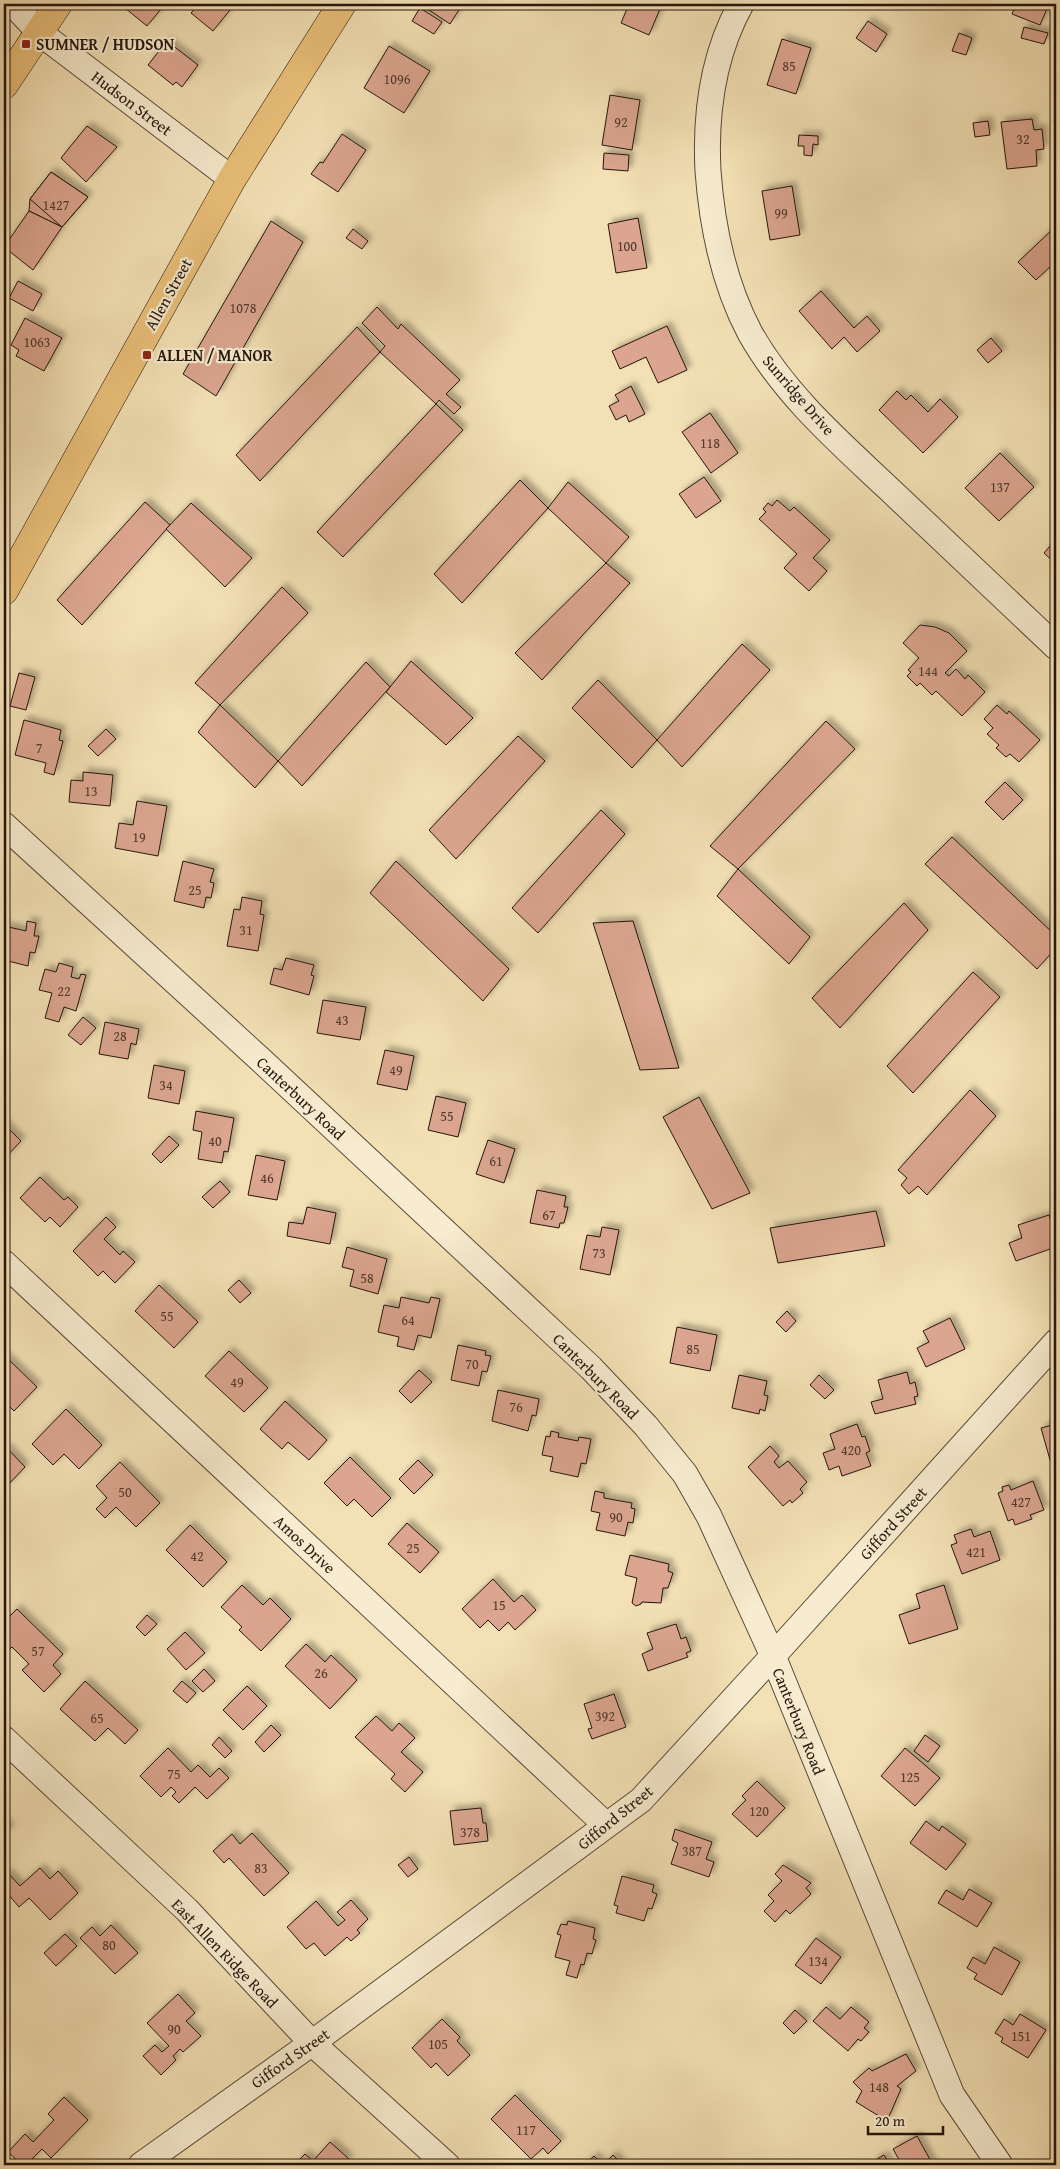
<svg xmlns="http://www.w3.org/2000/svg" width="1060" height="2169" font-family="'Gentium Book Plus',serif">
<defs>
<filter id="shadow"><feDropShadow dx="4.5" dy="-4.5" stdDeviation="2.5" flood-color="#0004"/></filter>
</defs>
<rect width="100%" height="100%" fill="#f3e1b5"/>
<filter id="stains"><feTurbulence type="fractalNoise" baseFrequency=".004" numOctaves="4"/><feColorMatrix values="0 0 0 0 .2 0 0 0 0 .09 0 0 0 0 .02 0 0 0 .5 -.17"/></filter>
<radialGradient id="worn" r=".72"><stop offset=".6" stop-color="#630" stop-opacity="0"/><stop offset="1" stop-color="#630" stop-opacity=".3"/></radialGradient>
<!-- building -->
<g fill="#dba58f" stroke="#24150d" filter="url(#shadow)">
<path d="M120 4H155L161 9 147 26Z"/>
<path d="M199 4H240L237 7 234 5 213 31 191 13Z"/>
<path d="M420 4H460L462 5 450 24Z"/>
<path d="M629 4H662L649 35 621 23Z"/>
<path d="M1016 4H1049L1040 25 1012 14Z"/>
<path d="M420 8 442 22 434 34 412 21Z"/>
<path d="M868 21 887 34 876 52 856 38Z"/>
<path d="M1024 27 1048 33 1044 44 1021 38Z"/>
<path d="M959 33 972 38 966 55 952 51Z"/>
<path d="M782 39 811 48 796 94 767 85Z"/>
<path d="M167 41 198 65 182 87 176 82 173 85 148 65Z"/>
<path d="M389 46 430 71 404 113 364 88Z"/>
<path d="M610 95 640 100 632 150 602 145Z"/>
<path d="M1032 119 1034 130 1042 129 1044 149 1036 150 1037 166 1007 169 1001 122Z"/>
<path d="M988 121 990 135 975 137 973 123Z"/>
<path d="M87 126 117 147 86 182 61 158Z"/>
<path d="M342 134 366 150 338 192 311 174 320 162 323 163Z"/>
<path d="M799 135 818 136V145L813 144 812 156 804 155V146H798Z"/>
<path d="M604 153 629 155 628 171 603 169Z"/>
<path d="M51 172 88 197 62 227 29 211 30 199Z"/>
<path d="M51 172 88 197 62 227 30 199Z"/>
<path d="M792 186 800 235 770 240 762 191Z"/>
<path d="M29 211 62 227 33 270 4 247Z"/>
<path d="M638 218 647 268 616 273 608 224Z"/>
<path d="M271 221 303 242 216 396 183 374Z"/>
<path d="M1054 228 1056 230V273L1050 267 1036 280 1018 262Z"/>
<path d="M353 229 368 241 362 249 346 238Z"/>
<path d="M18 281 42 294 33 311 9 298Z"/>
<path d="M821 291 854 328 867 316 880 331 857 352 844 337 832 349 799 311Z"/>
<path d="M377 307 398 329 401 324 460 380 446 394 461 407 454 414 439 400 436 404 380 352 385 346 362 323Z"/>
<path d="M25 318 62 338 44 371 16 356 19 350 11 345Z"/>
<path d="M667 326 687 370 658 383 646 357 620 369 612 351Z"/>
<path d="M357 327 380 352 260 481 236 455Z"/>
<path d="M991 338 1002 351 988 363 977 350Z"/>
<path d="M631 386 645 414 629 422 626 415 616 420 609 406 619 401 615 395Z"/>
<path d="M897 391 906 400 911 395 928 412 940 399 958 417 923 453 879 410Z"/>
<path d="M436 404 463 430 343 557 317 532Z"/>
<path d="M710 413 738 453 711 473 682 432Z"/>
<path d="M1000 453 1034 487 999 521 965 488Z"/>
<path d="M704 477 721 501 696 518 679 494Z"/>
<path d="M520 480 548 508 462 603 434 574Z"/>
<path d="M568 482 629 537 606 563 548 508Z"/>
<path d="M777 500 790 511 794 507 830 540 813 558 827 571 809 591 784 568 797 554 759 519 766 512 763 509 768 503 772 506Z"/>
<path d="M145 502 170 525 82 625 57 600Z"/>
<path d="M191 503 252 558 225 587 166 529Z"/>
<path d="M1056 539V564L1044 553Z"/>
<path d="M606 563 630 583 542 680 515 653Z"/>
<path d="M282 587 308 613 220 705 195 683Z"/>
<path d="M920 625 935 627 949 633 967 651 945 673 949 676 956 669 965 679 968 675 985 692 962 716 936 691 932 695 920 683 917 686 907 676 911 672 908 670 919 658 903 643Z"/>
<path d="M742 644 770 670 682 767 657 740Z"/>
<path d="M411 661 473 718 446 745 386 692Z"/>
<path d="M366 662 390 687 302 786 278 761Z"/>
<path d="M19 673 35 677 26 710 10 706Z"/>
<path d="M598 680 657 740 632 768 572 708Z"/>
<path d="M220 705 278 761 255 788 198 732Z"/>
<path d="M997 705 1007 714 1009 711 1040 740 1019 762 1010 754 1006 757 996 748 999 745 987 734 993 728 984 719Z"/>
<path d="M24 720 61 730 59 740 63 741 54 775 44 772 46 763 15 755Z"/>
<path d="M826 721 855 749 738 869 710 846Z"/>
<path d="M106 729 116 739 98 756 88 746Z"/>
<path d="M518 736 545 761 456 859 429 830Z"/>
<path d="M83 772 113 775 110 806 69 802 71 780 83 781Z"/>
<path d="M1005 782 1023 800 1003 820 985 802Z"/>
<path d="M137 801 167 806 158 856 115 848 119 823 133 825Z"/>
<path d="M601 810 625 834 538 933 512 908Z"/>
<path d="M952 837 1056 936V948L1037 969 925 864Z"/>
<path d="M183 861 214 869 210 882 214 883 211 898 206 897 204 908 174 901Z"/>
<path d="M396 861 509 969 483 1001 370 893Z"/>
<path d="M738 869 810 937 789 964 717 896Z"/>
<path d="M242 897 262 901 260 914 264 915 258 951 227 946 234 909 240 910Z"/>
<path d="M904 903 928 930 840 1028 812 998Z"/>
<path d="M27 921 36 923 34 936H39L35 953 30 952 28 966 4 960V926L26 931Z"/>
<path d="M633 921 679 1068 640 1070 593 923Z"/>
<path d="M286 958 314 965 311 975 314 976 309 995 270 984 274 968 282 970Z"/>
<path d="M59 963 73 967 71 977 79 979 81 974 86 975 76 1011 64 1007 59 1022 45 1018 52 993 39 990 45 969 56 972Z"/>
<path d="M973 972 1000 997 913 1093 887 1066Z"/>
<path d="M323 1000 366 1007 360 1040 317 1033Z"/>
<path d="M83 1017 96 1028 81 1045 68 1035Z"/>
<path d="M105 1022 139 1029 136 1045 131 1043 128 1059 99 1054Z"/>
<path d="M385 1050 414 1056 407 1090 377 1084Z"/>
<path d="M154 1065 185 1071 179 1104 148 1098Z"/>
<path d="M970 1090 996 1116 927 1195 918 1186 909 1194 901 1185 907 1178 898 1170Z"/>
<path d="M436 1096 466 1103 458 1137 428 1130Z"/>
<path d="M699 1097 750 1193 712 1209 663 1117Z"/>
<path d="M196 1111 234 1118 228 1152 224 1151 222 1163 198 1159 202 1132 193 1130Z"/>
<path d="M4 1124 21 1141 4 1159Z"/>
<path d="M169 1136 179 1145 161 1163 152 1154Z"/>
<path d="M488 1140 515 1149 504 1183 476 1174Z"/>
<path d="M256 1155 285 1161 277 1200 248 1195Z"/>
<path d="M40 1177 64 1200 68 1197 78 1207 60 1227 50 1217 45 1222 20 1198Z"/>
<path d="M220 1181 230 1192 213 1208 202 1197Z"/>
<path d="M537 1190 566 1196 564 1207H568L564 1223H560L559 1228 530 1223Z"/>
<path d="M307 1207 336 1213 330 1244 287 1236 289 1222 303 1224Z"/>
<path d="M876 1211 885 1246 778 1263 770 1228Z"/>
<path d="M1049 1215 1056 1236V1247L1016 1261 1009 1243 1022 1238 1018 1225Z"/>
<path d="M106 1217 116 1227 104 1239 120 1255 123 1251 135 1262 115 1283 103 1271 98 1276 73 1251Z"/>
<path d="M602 1227 619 1230 610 1275 580 1269 587 1235 600 1237Z"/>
<path d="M347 1247 387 1259 378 1294 350 1286 354 1270 342 1267Z"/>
<path d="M239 1280 251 1293 240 1303 228 1290Z"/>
<path d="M159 1285 198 1322 174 1348 135 1311Z"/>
<path d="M401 1297 429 1303 431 1297 440 1299 431 1338 418 1335 414 1350 397 1346 399 1337 378 1332 384 1305 399 1308Z"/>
<path d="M787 1311 796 1321 786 1332 776 1322Z"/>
<path d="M950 1318 965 1349 926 1367 917 1348 929 1342 923 1331Z"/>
<path d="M677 1327 717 1335 710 1371 670 1363Z"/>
<path d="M458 1345 486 1351 485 1355 491 1356 487 1372 482 1371 479 1386 451 1380Z"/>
<path d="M229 1351 268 1388 244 1412 205 1376Z"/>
<path d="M4 1355 37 1387 14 1411 4 1401Z"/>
<path d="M419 1370 432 1382 411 1403 399 1391Z"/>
<path d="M907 1372 910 1384 915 1382 918 1396 914 1397 916 1404 875 1414 871 1402 883 1399 878 1380Z"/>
<path d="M739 1375 767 1381 764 1395 768 1396 765 1411 760 1409 759 1414 732 1408Z"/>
<path d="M819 1375 834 1390 825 1399 810 1385Z"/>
<path d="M498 1390 539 1399 536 1416 532 1415 528 1431 492 1421Z"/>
<path d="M285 1401 327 1440 309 1460 288 1442 282 1449 260 1429Z"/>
<path d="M66 1409 102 1445 79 1469 64 1454 53 1465 32 1444Z"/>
<path d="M857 1424 862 1437 865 1436 870 1451 866 1453 871 1466 842 1476 839 1466 829 1470 823 1453 835 1449 830 1434Z"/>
<path d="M1056 1424V1481L1041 1428Z"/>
<path d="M551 1431 559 1433 558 1437 578 1441 579 1437 591 1439 586 1464 581 1463 578 1477 550 1471 553 1457 542 1455 546 1436 550 1437Z"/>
<path d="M5 1446 25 1467 7 1486 4 1483Z"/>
<path d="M770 1446 779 1456 774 1462 779 1468 788 1461 807 1482 800 1489 803 1493 792 1503 790 1500 783 1506 748 1467Z"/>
<path d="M350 1457 391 1498 372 1517 354 1499 347 1506 324 1483Z"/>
<path d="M418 1460 433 1475 414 1494 399 1479Z"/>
<path d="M120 1462 160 1503 136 1527 116 1507 105 1518 96 1509 107 1498 96 1486Z"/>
<path d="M1033 1481 1044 1510 1030 1515 1032 1519 1015 1525 1013 1519 1008 1521 998 1493 1003 1491 1002 1487 1009 1485 1011 1490Z"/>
<path d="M595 1491 604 1493V1498L632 1503 631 1508 635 1509 633 1523 628 1522 625 1536 596 1530 600 1513 591 1511Z"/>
<path d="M407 1523 439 1552 420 1573 388 1544Z"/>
<path d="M190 1525 227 1562 203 1587 166 1550Z"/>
<path d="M971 1529 974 1537 990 1531 1000 1560 962 1574 951 1545 957 1543 954 1535Z"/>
<path d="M630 1555 669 1564 668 1571 673 1573 668 1588H663L661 1603 642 1602 641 1604 636 1606 632 1603 637 1578 625 1575Z"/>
<path d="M493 1579 514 1602 522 1595 536 1610 515 1630 508 1622 499 1631 488 1620 480 1628 462 1609Z"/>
<path d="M242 1585 263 1605 270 1598 291 1619 261 1651 239 1630 242 1627 221 1607Z"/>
<path d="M944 1585 958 1629 909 1644 899 1615 920 1608 916 1594Z"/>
<path d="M17 1609 63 1654 53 1665 61 1674 44 1692 22 1670 29 1664 12 1647 4 1654V1622Z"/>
<path d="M147 1615 157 1624 145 1636 136 1627Z"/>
<path d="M676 1624 681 1639 686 1637 691 1651 686 1653 688 1657 648 1671 642 1654 653 1649 647 1633Z"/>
<path d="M185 1632 205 1653 186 1670 167 1649Z"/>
<path d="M306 1644 325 1662 331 1655 357 1680 330 1709 285 1666Z"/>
<path d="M204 1669 215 1681 203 1692 192 1681Z"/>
<path d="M85 1681 138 1730 125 1744 108 1728 95 1741 60 1709Z"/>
<path d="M182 1681 196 1693 187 1703 173 1691Z"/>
<path d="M247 1686 267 1706 243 1730 223 1710Z"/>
<path d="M614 1694 626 1727 592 1739 588 1729 592 1728 584 1704Z"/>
<path d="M376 1716 392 1731 399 1723 415 1738 401 1752 423 1772 405 1792 391 1779 395 1774 355 1737Z"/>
<path d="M271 1725 281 1735 264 1752 255 1742Z"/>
<path d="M925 1735 940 1746 928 1762 914 1751Z"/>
<path d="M219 1737 232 1751 225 1758 212 1745Z"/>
<path d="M168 1748 191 1772 198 1765 210 1777 219 1768 229 1778 207 1799 195 1787 179 1803 172 1796 176 1792 171 1787 161 1797 140 1776Z"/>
<path d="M905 1748 940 1778 915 1806 881 1776Z"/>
<path d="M757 1781 785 1808 757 1837 732 1814 746 1800 742 1796Z"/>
<path d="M481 1808 483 1823H486L488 1841 454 1845 450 1811Z"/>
<path d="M926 1821 939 1831 942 1826 966 1844 946 1870 910 1843Z"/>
<path d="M4 1822 10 1829 4 1835Z"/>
<path d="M675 1829 712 1842 706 1859 714 1862 709 1877 671 1864 678 1843 672 1840Z"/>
<path d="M252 1833 289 1873 264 1896 229 1858 224 1863 213 1851 232 1834 240 1844Z"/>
<path d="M409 1857 418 1869 408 1877 398 1865Z"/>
<path d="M783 1865 811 1883 806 1888 811 1894 790 1914 786 1910 775 1922 764 1911 774 1901 768 1895 782 1881 775 1874Z"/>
<path d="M40 1868 50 1879 58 1871 78 1893 50 1920 29 1898 19 1907 8 1894 4 1898V1877L8 1873 20 1886Z"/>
<path d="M622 1876 654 1885 652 1892 657 1894 652 1909 648 1908 644 1921 616 1913 618 1906 614 1905Z"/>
<path d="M969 1889 992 1903 977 1927 938 1903 946 1890 963 1900Z"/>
<path d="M351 1900 368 1919 357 1930 360 1933 351 1941 347 1937 325 1956 314 1943 306 1949 287 1927 316 1901 338 1926 345 1920 337 1912Z"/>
<path d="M568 1921 595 1928 593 1939 596 1940 592 1954 587 1953 584 1965 581 1964 577 1978 566 1975 570 1961 555 1957 561 1935 557 1934 561 1924 567 1925Z"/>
<path d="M111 1925 138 1953 115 1974 80 1938 92 1927 100 1936Z"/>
<path d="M65 1934 77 1946 56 1966 44 1953Z"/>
<path d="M816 1938 841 1957 821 1984 795 1965Z"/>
<path d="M994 1947 1020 1962 1002 1995 974 1979 977 1974 967 1968 973 1957 985 1964Z"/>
<path d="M178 1994 195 2013 186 2021 201 2036 183 2052 180 2049 173 2056 176 2060 161 2075 143 2056 155 2045 162 2052 169 2046 147 2023Z"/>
<path d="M826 2007 840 2019 851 2007 869 2022 864 2028 869 2032 861 2041 858 2039 848 2051 813 2021Z"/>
<path d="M795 2010 807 2021 794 2034 783 2023Z"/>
<path d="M1020 2014 1046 2030 1028 2058 1001 2042 1003 2038 995 2033 1004 2019 1013 2025Z"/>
<path d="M442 2019 460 2037 457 2041 470 2055 448 2076 436 2063 431 2068 412 2048Z"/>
<path d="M906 2054 916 2071 897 2086 901 2089 887 2121 856 2102 862 2091 853 2082 869 2068 872 2071Z"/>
<path d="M515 2095 561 2141 548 2154 543 2148 531 2159 491 2119Z"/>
<path d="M64 2097 88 2120 51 2158 42 2149 26 2165H22L8 2152 25 2134 33 2142 54 2120 48 2114Z"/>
<path d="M917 2136 933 2165H902L893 2149Z"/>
<path d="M330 2142 349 2159 344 2165H294L305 2154 313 2161Z"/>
<path d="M613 2155 623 2165H584L594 2156 603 2165Z"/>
<path d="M884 2155 890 2165H874L872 2162Z"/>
</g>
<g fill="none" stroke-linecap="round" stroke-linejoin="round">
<defs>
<g id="minor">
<path d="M13 4 40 33 232 179"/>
<path d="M741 4C713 55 705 113 708 171 712 226 724 284 750 333 784 394 838 441 888 488 944 541 1000 594 1056 647"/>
<path d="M4 825 262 1061 591 1368 646 1426 685 1474 709 1516 773 1656 952 2095 1000 2165"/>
<path d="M4 1263 606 1825"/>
<path d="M4 1739 187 1910 312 2043 447 2165"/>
<path d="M141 2165 312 2043 641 1800 773 1656 1056 1342"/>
</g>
<g id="major">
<path d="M4 85 58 4"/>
<path d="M4 591 232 179 342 4"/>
</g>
</defs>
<!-- minor casing -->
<use href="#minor" stroke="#584837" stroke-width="27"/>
<!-- major casing -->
<use href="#major" stroke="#24150d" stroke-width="29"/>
<!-- minor -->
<use href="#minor" stroke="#f7eccf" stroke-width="25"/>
<!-- major -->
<use href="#major" stroke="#eac07a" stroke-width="28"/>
</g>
<!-- markers -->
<g fill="#8f2418" stroke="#f7eccf" stroke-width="2">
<rect x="21" y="39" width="10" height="10" rx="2.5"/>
<rect x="142" y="350" width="10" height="10" rx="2.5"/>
</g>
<g text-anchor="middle" stroke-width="4.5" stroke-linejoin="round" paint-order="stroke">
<!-- number labels -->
<g font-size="14" fill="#52392e">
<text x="789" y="71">85</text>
<text x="397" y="84">1096</text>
<text x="621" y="127">92</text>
<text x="1023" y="144">32</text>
<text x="56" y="210">1427</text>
<text x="781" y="218">99</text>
<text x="627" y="251">100</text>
<text x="243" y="313">1078</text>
<text x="37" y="347">1063</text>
<text x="710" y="448">118</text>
<text x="1000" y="492">137</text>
<text x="928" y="676">144</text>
<text x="39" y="753">7</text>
<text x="91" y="796">13</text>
<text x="139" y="842">19</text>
<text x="195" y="895">25</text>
<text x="246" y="935">31</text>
<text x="64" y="996">22</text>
<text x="342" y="1025">43</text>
<text x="120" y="1041">28</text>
<text x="396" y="1075">49</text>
<text x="166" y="1090">34</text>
<text x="447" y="1121">55</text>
<text x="215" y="1146">40</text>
<text x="496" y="1166">61</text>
<text x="267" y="1183">46</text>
<text x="549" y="1220">67</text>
<text x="599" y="1258">73</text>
<text x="367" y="1283">58</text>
<text x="167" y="1321">55</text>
<text x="408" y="1325">64</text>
<text x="693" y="1354">85</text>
<text x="472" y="1369">70</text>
<text x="237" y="1387">49</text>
<text x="516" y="1412">76</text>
<text x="851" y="1455">420</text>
<text x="125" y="1497">50</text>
<text x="1021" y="1507">427</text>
<text x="616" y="1522">90</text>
<text x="413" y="1553">25</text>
<text x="976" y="1557">421</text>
<text x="197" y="1561">42</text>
<text x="499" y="1610">15</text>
<text x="38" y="1656">57</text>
<text x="321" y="1678">26</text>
<text x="605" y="1721">392</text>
<text x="97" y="1723">65</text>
<text x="174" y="1779">75</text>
<text x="910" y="1782">125</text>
<text x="759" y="1816">120</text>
<text x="470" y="1837">378</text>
<text x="692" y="1856">387</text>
<text x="261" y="1873">83</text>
<text x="109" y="1950">80</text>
<text x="818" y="1966">134</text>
<text x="174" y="2034">90</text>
<text x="1021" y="2041">151</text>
<text x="438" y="2049">105</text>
<text x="879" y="2092">148</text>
<text x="526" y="2135">117</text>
</g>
<!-- poi labels -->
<g font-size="16" font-weight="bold" fill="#24150d" stroke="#f7eccf" text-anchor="start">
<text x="36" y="50">SUMNER / HUDSON</text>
<text x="157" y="361">ALLEN / MANOR</text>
</g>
<!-- street labels -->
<g font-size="16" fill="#24150d" stroke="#f7eccf">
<text transform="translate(132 103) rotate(37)" y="6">Hudson Street</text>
<text transform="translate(168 294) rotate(-61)" y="6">Allen Street</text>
<text transform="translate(799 395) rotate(49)" y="6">Sunridge Drive</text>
<text transform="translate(301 1098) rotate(43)" y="6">Canterbury Road</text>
<text transform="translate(596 1376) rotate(45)" y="6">Canterbury Road</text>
<text transform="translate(893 1523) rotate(-48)" y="6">Gifford Street</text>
<text transform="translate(305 1544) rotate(43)" y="6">Amos Drive</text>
<text transform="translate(799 1721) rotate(68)" y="6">Canterbury Road</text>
<text transform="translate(615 1817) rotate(-39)" y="6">Gifford Street</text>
<text transform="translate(225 1953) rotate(46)" y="6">East Allen Ridge Road</text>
<text transform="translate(290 2058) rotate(-35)" y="6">Gifford Street</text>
</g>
</g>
<!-- margin -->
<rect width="1060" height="2169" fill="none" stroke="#f3e1b5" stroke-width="20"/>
<rect x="5" y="5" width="1050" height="2159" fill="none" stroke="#24150d" stroke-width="2.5"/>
<rect x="10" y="10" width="1040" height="2149" fill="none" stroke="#24150d"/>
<!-- scale -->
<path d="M868 2126v8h75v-8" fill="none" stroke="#24150d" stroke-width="2.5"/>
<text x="875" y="2126" font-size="15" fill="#24150d" stroke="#f7eccf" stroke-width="4" paint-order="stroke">20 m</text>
<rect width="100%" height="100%" filter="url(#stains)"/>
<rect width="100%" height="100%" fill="url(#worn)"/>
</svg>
